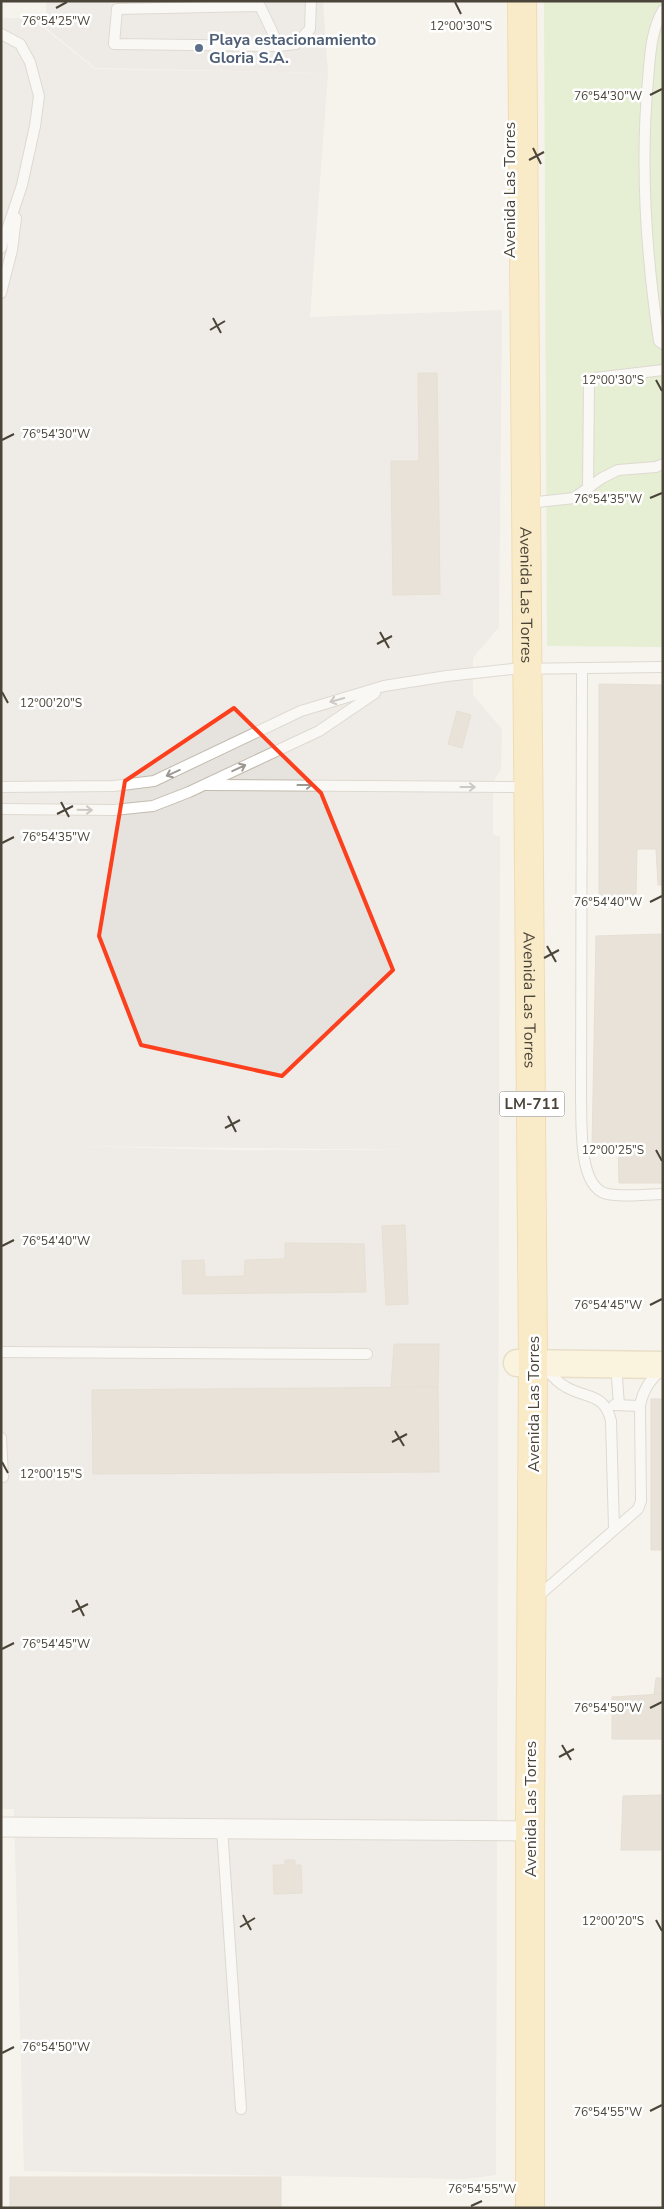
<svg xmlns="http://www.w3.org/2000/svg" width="664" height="2209" font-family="'Nunito Sans',sans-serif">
<rect width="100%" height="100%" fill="#f6f3ec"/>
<!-- industrial -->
<path fill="#e6e2dd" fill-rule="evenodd" d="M3 18H44L45 29 95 69 328 73 310 317 502 310 499 627 473 658V695L502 729 501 770 494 780 493 805V835L500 836 496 2175 465 2179 24 2171 14 1809H1V25ZM72 1146 419 1150H228Z"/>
<!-- green -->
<path fill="#d2eab5" d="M544 1H663V647L547 646Z"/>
<!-- parking -->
<path fill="#e5e3e0" d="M46 1H323L328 73 95 68 46 28Z"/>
<!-- building -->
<g fill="#d8cfc1" stroke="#d3c7b4">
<path d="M418 373H437L440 594 393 595 391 461H419Z"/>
<path d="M599 684 663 685V885H658L656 849H637L636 897 599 896Z"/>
<path d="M457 711 471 715 462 748 448 744Z"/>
<path d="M663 934V1183H619L618 1147H592L596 936Z"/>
<path d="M405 1225 408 1304 386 1305 382 1226Z"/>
<path d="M285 1243 364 1244 366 1292 183 1294 182 1261 204 1260 205 1277 244 1276 245 1260 285 1259Z"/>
<path d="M394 1344H439L438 1387 391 1388Z"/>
<path d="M438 1387 439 1472 93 1474 92 1390Z"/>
<rect x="651" y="1399" width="12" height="151"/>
<path d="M656 1678H663V1705L662 1694H654Z"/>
<path d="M662 1694 663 1739H612V1697Z"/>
<path d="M663 1795V1850H621L623 1796Z"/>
<path d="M285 1860H295V1865H301L302 1893 274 1894 273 1865H285Z"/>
<rect x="10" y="2177" width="271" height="31"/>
</g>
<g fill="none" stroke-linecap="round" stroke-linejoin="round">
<defs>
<g id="lane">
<path d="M663 10C651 30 650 56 648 80 640 167 646 254 659 341L663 344"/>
<path d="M1 34 20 44 30 62 39 96 35 126 22 185 1 248"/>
<path d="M279 46 260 6 117 9 114 44 279 46 296 44 310 29 311 1"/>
<path d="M1 293 12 250 16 218"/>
<path d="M588 490 589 382 595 378 663 370"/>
<path d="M528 503 574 498 602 478 618 470 656 467 663 464"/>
<path d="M582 668 581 1099C582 1123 578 1183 604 1193 619 1198 647 1194 663 1194"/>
<path d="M207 785 514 787"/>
<path d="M1 787 114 786 154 781 301 711 384 686 447 676 513 669 663 667"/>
<path d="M1 809 114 810 153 806 189 792 319 731 375 693"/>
<path d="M1 1352 367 1354"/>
<path d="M616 1364 619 1405"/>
<path d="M545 1368C551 1375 558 1383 566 1387 587 1399 605 1393 611 1421L614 1528"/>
<path d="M614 1405 640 1406"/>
<path d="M1 1438 3 1477"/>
<path d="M536 1598 638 1509 641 1501 640 1406C643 1389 650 1381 662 1368"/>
<path d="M222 1828 241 2109"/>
</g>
<path id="street" d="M1 1827 530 1831"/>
<path id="secondary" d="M517 1363 663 1365"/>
<g id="primary">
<path id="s1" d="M522 1 533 1363 530 1831V2208"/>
</g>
</defs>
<!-- lane casing -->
<use href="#lane" stroke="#c2bbae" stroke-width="12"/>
<!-- street casing -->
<use href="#street" stroke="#c2bbae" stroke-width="21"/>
<!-- secondary casing -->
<use href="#secondary" stroke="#d6c79b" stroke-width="29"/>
<!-- primary casing -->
<use href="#primary" stroke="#e6c16a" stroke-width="30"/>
<!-- lane -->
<use href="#lane" stroke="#fff" stroke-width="10"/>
<!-- street -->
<use href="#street" stroke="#fff" stroke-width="19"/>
<!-- secondary -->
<use href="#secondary" stroke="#fff3cd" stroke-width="26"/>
<!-- primary -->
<use href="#primary" stroke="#ffe39c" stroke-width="28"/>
</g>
<!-- one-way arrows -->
<defs><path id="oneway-shaft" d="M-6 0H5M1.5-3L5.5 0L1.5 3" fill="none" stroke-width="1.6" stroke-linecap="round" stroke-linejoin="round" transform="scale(1.25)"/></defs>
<g stroke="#9c9892">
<use href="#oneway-shaft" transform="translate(337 700) rotate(164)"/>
<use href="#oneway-shaft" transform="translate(239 768) rotate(-25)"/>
<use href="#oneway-shaft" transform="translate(173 773) rotate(156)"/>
<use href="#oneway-shaft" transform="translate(305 785)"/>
<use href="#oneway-shaft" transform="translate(468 787)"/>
<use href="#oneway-shaft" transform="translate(85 810) rotate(1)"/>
</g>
<!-- marked area -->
<path d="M0 0H664V2209H0ZM234 708 321 793 393 970 282 1076 141 1045 99 936 125 781Z" fill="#f6f3ec" fill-opacity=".55" fill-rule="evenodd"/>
<path fill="none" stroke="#fc3f1d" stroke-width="4" stroke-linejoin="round" d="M234 708 321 793 393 970 282 1076 141 1045 99 936 125 781Z"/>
<!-- ticks -->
<path fill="none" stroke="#4b4439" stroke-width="2" d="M455 2 461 14M56 8 67 2M650 95 662 89M533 148 541 164M529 160 544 152M213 318 221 333M210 330 225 321M656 380 662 391M2 440 14 434M650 498 662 493M380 632 389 648M377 644 392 636M2 692 8 703M61 802 69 817M57 814 73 806M2 843 14 837M650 902 662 896M547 946 556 962M544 958 559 950M228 1116 236 1132M225 1128 240 1120M656 1150 662 1161M2 1246 14 1240M650 1305 662 1299M395 1431 404 1446M392 1442 407 1434M2 1462 8 1473M76 1600 84 1616M72 1612 88 1604M2 1649 14 1643M650 1708 662 1702M562 1745 571 1760M559 1757 574 1749M243 1915 251 1930M656 1920 662 1931M240 1927 255 1918M2 2053 14 2047M650 2111 662 2105M471 2206 482 2201"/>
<!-- markers -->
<circle fill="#5c6f8a" stroke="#fff" stroke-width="2" cx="199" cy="48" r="5"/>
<g text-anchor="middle" stroke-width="5" stroke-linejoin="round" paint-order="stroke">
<!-- shield labels -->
<rect fill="#fff" stroke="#817c74" stroke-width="1" x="499.5" y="1091.5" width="65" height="25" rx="4"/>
<g font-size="15" font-weight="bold" fill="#4b4439">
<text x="532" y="1109">LM-711</text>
</g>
<!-- service labels -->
<g font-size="16" font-weight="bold" fill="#4e5e75" stroke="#fff" text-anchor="start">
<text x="209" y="45">Playa estacionamiento<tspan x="209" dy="18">Gloria S.A.</tspan></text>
</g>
<!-- street labels -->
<g font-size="16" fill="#4b4439" stroke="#fff">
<text transform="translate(509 190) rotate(-90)" y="6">Avenida Las Torres</text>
<text dy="6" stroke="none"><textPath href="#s1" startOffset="594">Avenida Las Torres</textPath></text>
<text dy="6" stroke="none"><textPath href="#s1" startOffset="999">Avenida Las Torres</textPath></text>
<text transform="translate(533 1404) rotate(-90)" y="6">Avenida Las Torres</text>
<text transform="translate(530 1809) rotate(-90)" y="6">Avenida Las Torres</text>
</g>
</g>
<g font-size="12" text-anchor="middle" fill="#4b4439" stroke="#fff" stroke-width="5" stroke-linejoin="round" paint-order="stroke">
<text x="56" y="25">76°54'25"W</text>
<text x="461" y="30">12°00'30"S</text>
<text x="608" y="100">76°54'30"W</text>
<text x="613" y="384">12°00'30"S</text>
<text x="56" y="438">76°54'30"W</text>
<text x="608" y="503">76°54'35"W</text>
<text x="51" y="707">12°00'20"S</text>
<text x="56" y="841">76°54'35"W</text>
<text x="608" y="906">76°54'40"W</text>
<text x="613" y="1154">12°00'25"S</text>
<text x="56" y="1245">76°54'40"W</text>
<text x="608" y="1309">76°54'45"W</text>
<text x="51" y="1478">12°00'15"S</text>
<text x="56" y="1648">76°54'45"W</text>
<text x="608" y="1712">76°54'50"W</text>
<text x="613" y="1925">12°00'20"S</text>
<text x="56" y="2051">76°54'50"W</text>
<text x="608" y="2116">76°54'55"W</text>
<text x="482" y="2193">76°54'55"W</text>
</g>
<!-- border -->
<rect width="664" height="2209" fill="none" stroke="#4b4439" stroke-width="5"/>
</svg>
